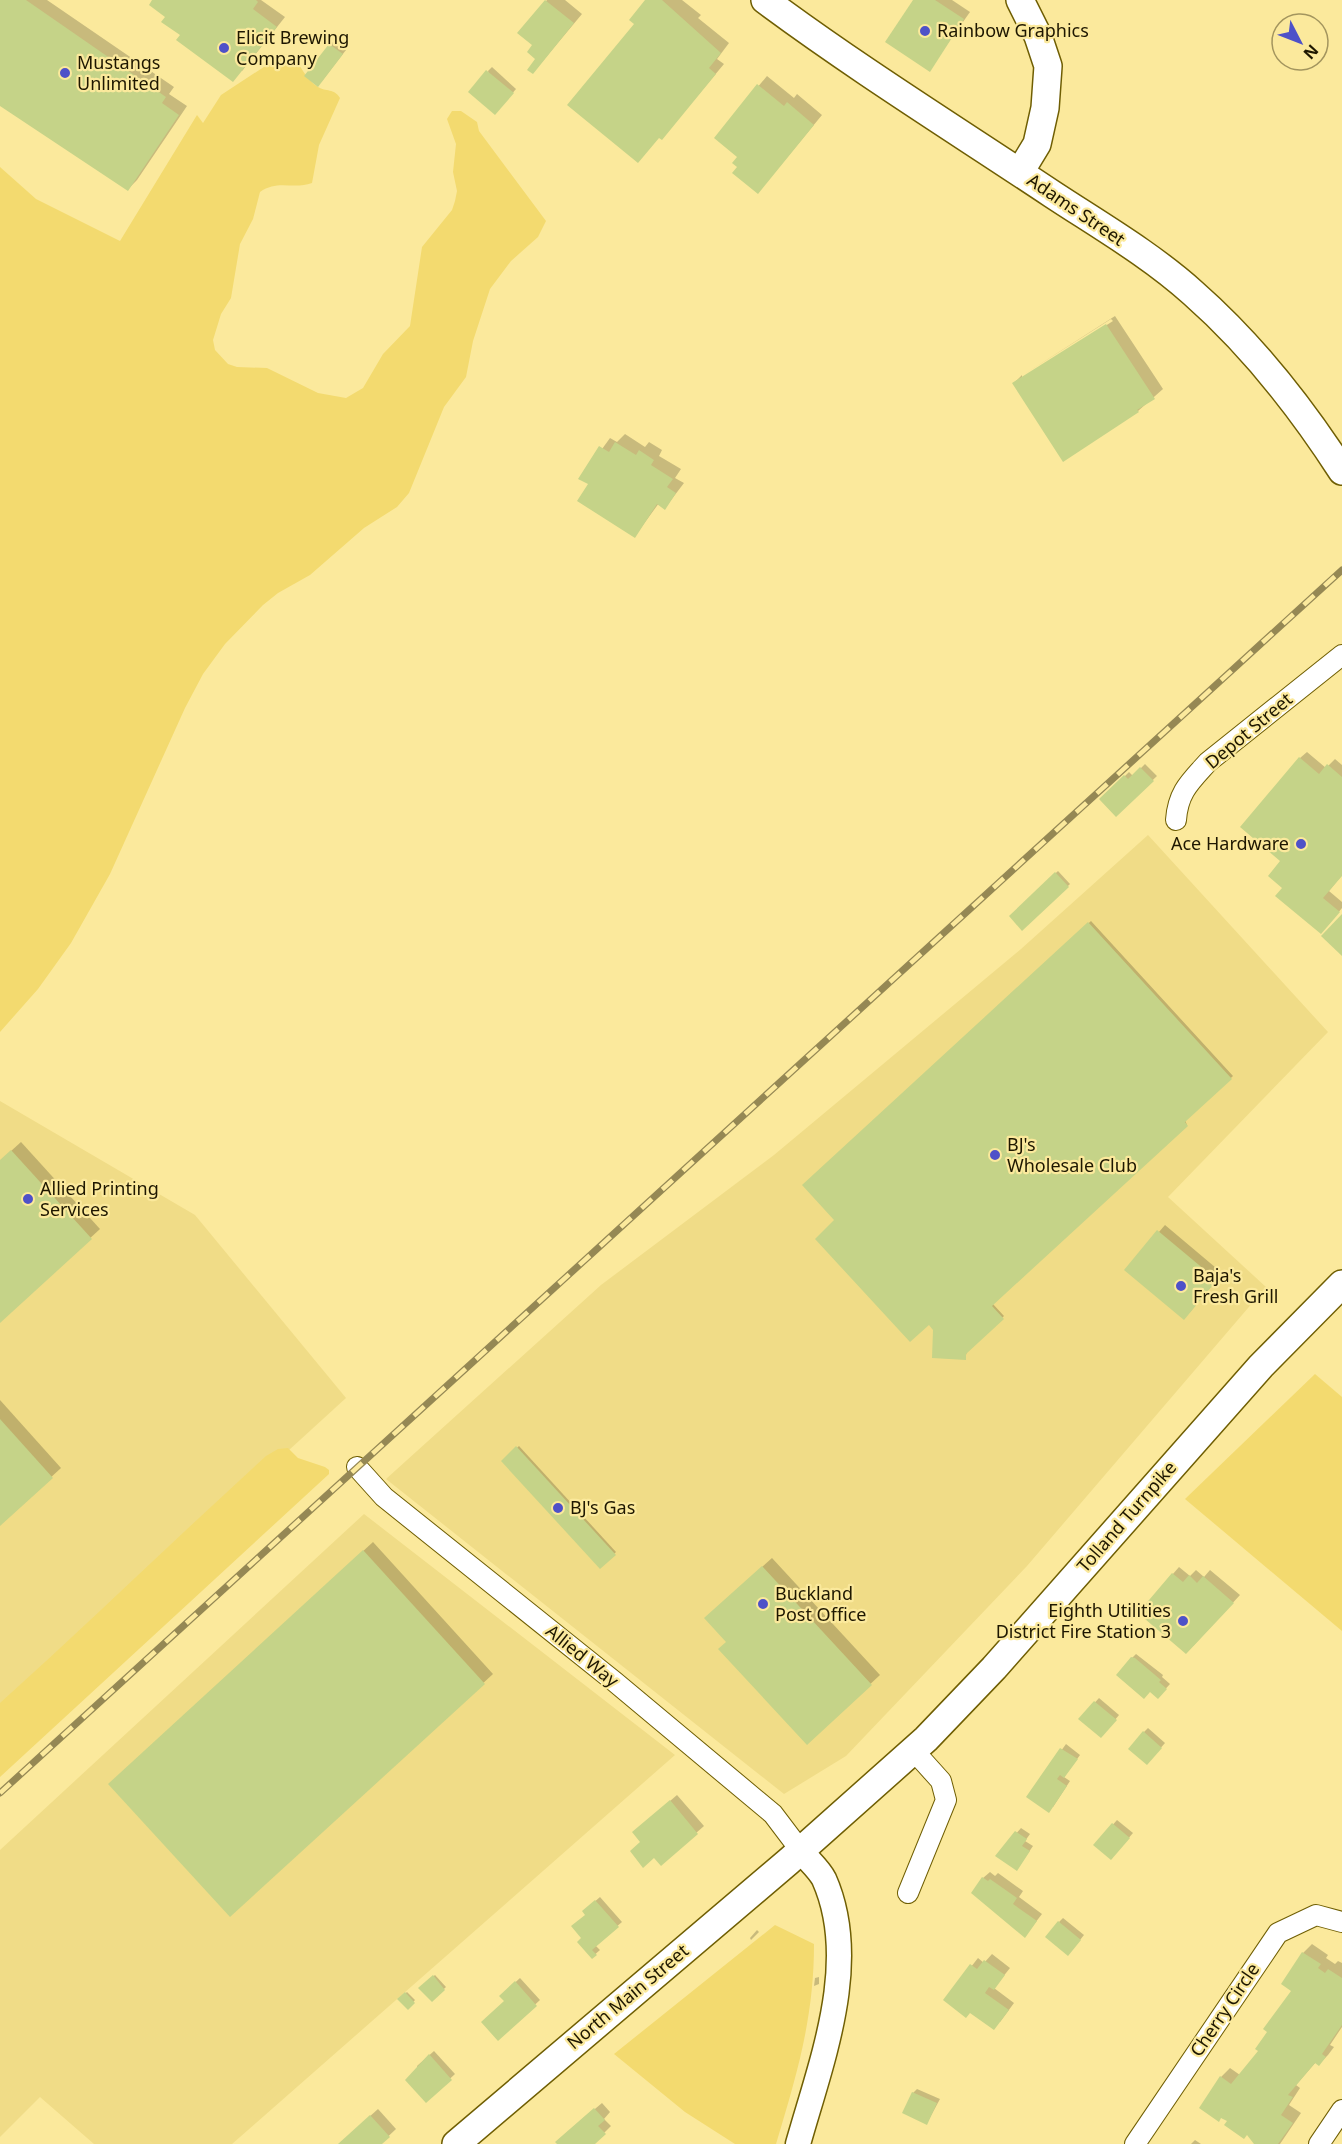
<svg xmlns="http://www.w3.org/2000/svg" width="1342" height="2144" font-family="'Noto Sans',sans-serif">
<rect width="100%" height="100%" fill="#fbe99c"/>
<!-- built -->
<g fill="#f0dc87">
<path d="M1148 835 1328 1032 1168 1197 1266 1287 1027 1566 846 1756 784 1794 386 1479 601 1285 774 1155 1021 949Z"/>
<path d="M0 1101 195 1215 346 1398 0 1714Z"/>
<path d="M364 1514 675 1755 232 2144H94L40 2097 0 2137V1850Z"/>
</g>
<!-- green -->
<g fill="#f3da6f">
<path d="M288 54 293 55C300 66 307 80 318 87 326 92 334 88 340 98L319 145 312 183C293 190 278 179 260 192L253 219 240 244 231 298 221 314 213 340 215 350 228 364 237 367 267 368 318 393 346 398 363 388 383 354 410 326 422 247 452 210 455 201 457 191 453 172 456 144 447 119 452 111H461L477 122 479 131 546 221 538 237 511 261 490 289 473 341 466 377 444 407 409 493 397 507 364 528 310 575 278 593 263 605 225 644 203 674 185 708 110 874 71 943 38 989 0 1032V167L36 199 120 241 197 115 203 123 221 95 279 57Z"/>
<path d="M1315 1374 1342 1397V1631L1185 1499Z"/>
<path d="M288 1448 298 1458 325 1467 329 1470V1474L0 1777V1703C90 1622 176 1538 266 1456L278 1449Z"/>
<path d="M775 1925 814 1944C814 2018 797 2074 776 2144H735L685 2112 614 2054Z"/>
</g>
<!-- shadow -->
<g fill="#0003">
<path d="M0 0H47L174 87 169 94 187 106 137 180 128 189 0 104Z"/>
<path d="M154 0H261L285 17 242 71 182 35Z"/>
<path d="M547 0H565L582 14 541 63 535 45 520 33Z"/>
<path d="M647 0H682L701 15 698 18 729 43 717 59 724 64 662 138 636 24Z"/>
<path d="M915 0H952L970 12 929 70Z"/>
<path d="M334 41 346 50 322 81 330 45Z"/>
<path d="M492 67 516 89 499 109 488 71Z"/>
<path d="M767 76 794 98 797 94 822 115 766 183 739 167V156L716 137Z"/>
<path d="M1115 316 1163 389 1138 411 1014 383 1022 375V379L1113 321 1111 319 1023 375Z"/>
<path d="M625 434 645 447 649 442 662 450 659 456 681 469 675 478 684 483 665 508 659 503 635 536 590 484 581 478 610 438 617 442Z"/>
<path d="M1307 752 1326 768 1335 759 1342 765V875L1329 891 1342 902V908L1327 926 1285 888 1282 861 1300 758Z"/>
<path d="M1145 764 1157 776 1116 815 1102 799 1129 772 1133 776Z"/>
<path d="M1058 871 1070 884 1023 929 1011 916Z"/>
<path d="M1091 921 1233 1076 1185 1120 1187 1125 992 1303 1004 1316 967 1351 965 1359 934 1329 804 1185Z"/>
<path d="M21 1142 100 1229 0 1321V1161Z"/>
<path d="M1165 1225 1222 1273 1190 1312 1126 1270Z"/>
<path d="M0 1400 61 1468 0 1524Z"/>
<path d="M519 1446 616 1552 600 1567 503 1461Z"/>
<path d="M373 1542 493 1674 231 1915 119 1775Z"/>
<path d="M772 1558 880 1675 807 1743 715 1610Z"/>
<path d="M1179 1567 1190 1576 1196 1570 1204 1577 1210 1570 1240 1595 1193 1646 1140 1612Z"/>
<path d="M1136 1654 1163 1675 1162 1677 1170 1684 1158 1697 1150 1690 1132 1658Z"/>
<path d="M1099 1698 1119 1715 1105 1732 1080 1719Z"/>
<path d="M1148 1728 1165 1743 1151 1759 1144 1732Z"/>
<path d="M1066 1744 1080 1755 1064 1777 1070 1781 1053 1807 1028 1797Z"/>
<path d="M677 1795 704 1826 661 1864 642 1842 641 1826Z"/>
<path d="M1117 1820 1133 1833 1111 1858 1095 1845Z"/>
<path d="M1021 1828 1030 1834 1025 1841 1033 1846 1020 1865 997 1856Z"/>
<path d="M990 1872 995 1876 998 1873 1023 1891 1019 1897 1042 1914 1025 1936 983 1878Z"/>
<path d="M600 1897 622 1922 595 1945 600 1950 592 1957 583 1938 586 1915 584 1911Z"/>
<path d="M1063 1918 1084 1935 1072 1950 1059 1922Z"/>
<path d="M757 1930 759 1932 751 1940 750 1938Z"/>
<path d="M1312 1944 1328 1955 1326 1958 1335 1964 1338 1961 1342 1963V2027L1330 2045 1334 2047 1328 2055 1319 2064 1316 2062 1296 2085 1300 2088 1289 2105 1301 2113 1280 2144H1256L1254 2139 1229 2121 1221 2077 1230 2068 1240 2075 1260 2051 1293 1991 1303 1953Z"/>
<path d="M992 1954 1010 1968 994 1988 1014 2003 1000 2022 945 2000 978 1958 984 1963Z"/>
<path d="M435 1975 446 1987 432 2000 420 1988Z"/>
<path d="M819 1977V1984L814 1986 815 1978Z"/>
<path d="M520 1978 540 2000 498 2039 506 2001 501 1996Z"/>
<path d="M407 1992 415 2000 408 2008 399 1999Z"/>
<path d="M434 2051 455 2074 426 2101 417 2066Z"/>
<path d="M917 2089 940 2099 927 2123 913 2093Z"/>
<path d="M602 2103 610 2112 604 2119 611 2126 593 2144H559L564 2135Z"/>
<path d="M378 2109 396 2129 380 2144H339Z"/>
<path d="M1195 2140 1201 2144H1191Z"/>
</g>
<!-- building -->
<g fill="#c5d388">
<path d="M0 0H26L166 97 162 103 179 115 128 191 0 106Z"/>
<path d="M152 0H256L258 2 253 9 277 27 233 82 176 40 180 35 161 22 165 17 149 5Z"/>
<path d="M545 0 574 23 533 74 527 70 535 59 527 52 532 45 517 33Z"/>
<path d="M645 0H662L721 53 709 68 716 74 662 140 659 138 638 163 567 105 634 24 629 20Z"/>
<path d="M913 0H935L964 19 930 72 885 42Z"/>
<path d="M329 44 343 54 318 87 304 76Z"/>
<path d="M486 70 514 93 495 115 468 92Z"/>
<path d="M757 84 784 106 787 102 814 125 758 194 732 173 737 167 732 163 737 157 714 138Z"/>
<path d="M1106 324 1155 399 1137 410 1139 412 1063 462 1012 383Z"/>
<path d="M615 442 636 455 639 450 654 460 651 465 673 479 667 487 676 493 665 510 657 504 635 538 577 501 588 484 578 479 599 446 609 452Z"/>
<path d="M1299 757 1319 774 1327 764 1342 777V876L1323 898 1340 912 1321 934 1275 896 1282 888 1268 876 1280 861 1240 827Z"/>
<path d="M1140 767 1154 781 1116 817 1099 799 1124 775 1128 779Z"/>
<path d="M1055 872 1069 887 1022 931 1009 916Z"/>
<path d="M1342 914V956L1321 936Z"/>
<path d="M1088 922 1232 1079 1185 1122 1188 1126 992 1306 1004 1319 966 1354V1360L932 1358 933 1330 929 1325 910 1342 815 1239 834 1220 802 1185Z"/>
<path d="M11 1150 92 1239 0 1323V1160Z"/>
<path d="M1157 1230 1217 1280 1184 1320 1124 1270Z"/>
<path d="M0 1419 53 1478 0 1526Z"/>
<path d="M516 1446 616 1555 600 1569 501 1461Z"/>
<path d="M363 1550 485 1684 230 1917 108 1784Z"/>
<path d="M762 1566 872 1685 807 1745 718 1649 726 1642 704 1618Z"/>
<path d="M1172 1573 1183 1582 1189 1575 1197 1583 1203 1576 1234 1603 1186 1654 1138 1613Z"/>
<path d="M1131 1657 1135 1658 1161 1680 1159 1682 1167 1689 1158 1699 1150 1692 1144 1699 1116 1675Z"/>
<path d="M1094 1701 1117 1720 1101 1738 1078 1719Z"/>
<path d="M1143 1731 1162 1748 1147 1765 1128 1749Z"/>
<path d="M1060 1748 1078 1759 1064 1778 1060 1775 1057 1779 1067 1786 1049 1813 1026 1797Z"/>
<path d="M670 1800 698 1834 661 1866 654 1858 643 1868 630 1851 640 1842 632 1832Z"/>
<path d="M1112 1823 1130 1838 1111 1860 1093 1845Z"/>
<path d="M1015 1831 1027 1839 1022 1846 1030 1851 1017 1871 995 1856Z"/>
<path d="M982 1877 988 1881 990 1879 1017 1898 1013 1904 1037 1921 1025 1938 971 1893Z"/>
<path d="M595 1900 619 1927 592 1950 597 1955 592 1959 577 1942 581 1938 571 1926 585 1915 582 1911Z"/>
<path d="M1058 1921 1081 1940 1068 1956 1045 1937Z"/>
<path d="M1302 1952 1321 1964 1318 1968 1325 1973 1328 1969 1342 1978V2025L1322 2054 1326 2057 1319 2066 1315 2063 1288 2095 1293 2097 1281 2115 1293 2123 1278 2144H1254L1247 2135 1244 2139 1224 2125 1227 2121 1221 2118 1219 2122 1199 2108 1220 2076 1231 2084 1258 2051 1255 2049 1267 2032 1263 2029 1291 1991 1281 1984Z"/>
<path d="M984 1960 1005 1975 994 1990 989 1987 985 1993 1009 2010 994 2030 970 2013 966 2018 943 2000 970 1964 977 1969Z"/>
<path d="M433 1975 445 1990 432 2002 418 1988Z"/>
<path d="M515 1981 537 2006 498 2041 481 2022 504 2001 499 1996Z"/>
<path d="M405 1992 415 2003 408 2010 397 1999Z"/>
<path d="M429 2054 452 2080 426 2103 405 2080Z"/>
<path d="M912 2092 937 2103 927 2125 902 2113Z"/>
<path d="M594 2108 605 2120 598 2126 606 2134 595 2144H557L555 2142Z"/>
<path d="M370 2115 390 2137 382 2144H338Z"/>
</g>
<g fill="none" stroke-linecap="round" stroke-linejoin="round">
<defs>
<g id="minor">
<path d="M1176 820C1178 792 1190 782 1208 762L1342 655"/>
<path d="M357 1467 384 1497 615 1682 773 1814 801 1851"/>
<path d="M908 1893 946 1800 941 1781 914 1751"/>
<path d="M1135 2144 1278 1933 1316 1915 1342 1922"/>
<path d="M1319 2144 1342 2110"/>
</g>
<path id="tertiary" d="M798 2144C821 2062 861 1962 824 1879 819 1869 808 1860 801 1851"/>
<g id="secondary">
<path d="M765 0C858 69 956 130 1052 194 1099 225 1151 255 1193 293 1251 344 1300 406 1342 471"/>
<path d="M1020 172 1037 144 1045 108 1048 66 1038 36 1020 0"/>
<path d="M456 2144 789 1861 926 1739 994 1668 1261 1366 1342 1284"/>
</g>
</defs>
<!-- minor casing -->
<use href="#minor" stroke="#6f5e03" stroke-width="22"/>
<!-- tertiary casing -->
<use href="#tertiary" stroke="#6f5e03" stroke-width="27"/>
<!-- secondary casing -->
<use href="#secondary" stroke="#6f5e03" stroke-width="30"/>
<!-- minor -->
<use href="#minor" stroke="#fff" stroke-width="20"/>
<!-- tertiary -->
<use href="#tertiary" stroke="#fff" stroke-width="24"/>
<!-- secondary -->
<use href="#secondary" stroke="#fff" stroke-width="27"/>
<defs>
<path id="rail" d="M0 1793 1342 570"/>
</defs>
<!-- rail casing -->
<use href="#rail" stroke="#958854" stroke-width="7"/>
<!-- rail -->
<use href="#rail" stroke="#fbe99c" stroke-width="4.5" stroke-dasharray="14" stroke-linecap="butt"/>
</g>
<!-- markers -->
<g fill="#4e51c8" stroke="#fbe99c" stroke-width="2">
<circle cx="925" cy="31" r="6"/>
<circle cx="224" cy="48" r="6"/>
<circle cx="65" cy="73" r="6"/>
<circle cx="1301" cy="844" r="6"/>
<circle cx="995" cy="1155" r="6"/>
<circle cx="28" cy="1199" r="6"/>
<circle cx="1181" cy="1286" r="6"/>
<circle cx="558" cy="1508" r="6"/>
<circle cx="763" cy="1604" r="6"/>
<circle cx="1183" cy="1621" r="6"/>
</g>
<g text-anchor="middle" stroke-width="4.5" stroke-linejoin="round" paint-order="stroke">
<!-- poi labels -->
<g font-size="18" fill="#1e1700" stroke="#fbe99c" text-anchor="start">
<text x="937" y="37">Rainbow Graphics</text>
<text x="236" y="44">Elicit Brewing<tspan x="236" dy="21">Company</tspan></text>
<text x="77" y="69">Mustangs<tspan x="77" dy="21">Unlimited</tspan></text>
<text x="1289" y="850" text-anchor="end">Ace Hardware</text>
<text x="1007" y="1151">BJ's<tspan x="1007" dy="21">Wholesale Club</tspan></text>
<text x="40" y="1195">Allied Printing<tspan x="40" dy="21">Services</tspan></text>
<text x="1193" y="1282">Baja's<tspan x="1193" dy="21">Fresh Grill</tspan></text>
<text x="570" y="1514">BJ's Gas</text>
<text x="775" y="1600">Buckland<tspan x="775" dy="21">Post Office</tspan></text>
<text x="1171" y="1617" text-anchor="end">Eighth Utilities<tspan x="1171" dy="21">District Fire Station 3</tspan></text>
</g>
<!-- street labels -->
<g font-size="18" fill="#1e1700" stroke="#fbe99c">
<text transform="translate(1076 210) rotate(34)" y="6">Adams Street</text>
<text transform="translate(1249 731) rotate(-40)" y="6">Depot Street</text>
<text transform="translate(1127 1517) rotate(-49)" y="6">Tolland Turnpike</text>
<text transform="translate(582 1656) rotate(39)" y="6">Allied Way</text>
<text transform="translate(628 1997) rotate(-40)" y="6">North Main Street</text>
<text transform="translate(1225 2010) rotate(-56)" y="6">Cherry Circle</text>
</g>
</g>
<!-- north arrow -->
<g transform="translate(1300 42) rotate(132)"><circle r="28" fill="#fbe99c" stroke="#a3955e" stroke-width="1.5"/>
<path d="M0-4.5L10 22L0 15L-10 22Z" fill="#4e51c8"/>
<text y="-9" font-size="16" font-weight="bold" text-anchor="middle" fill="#1e1700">N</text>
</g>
</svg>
